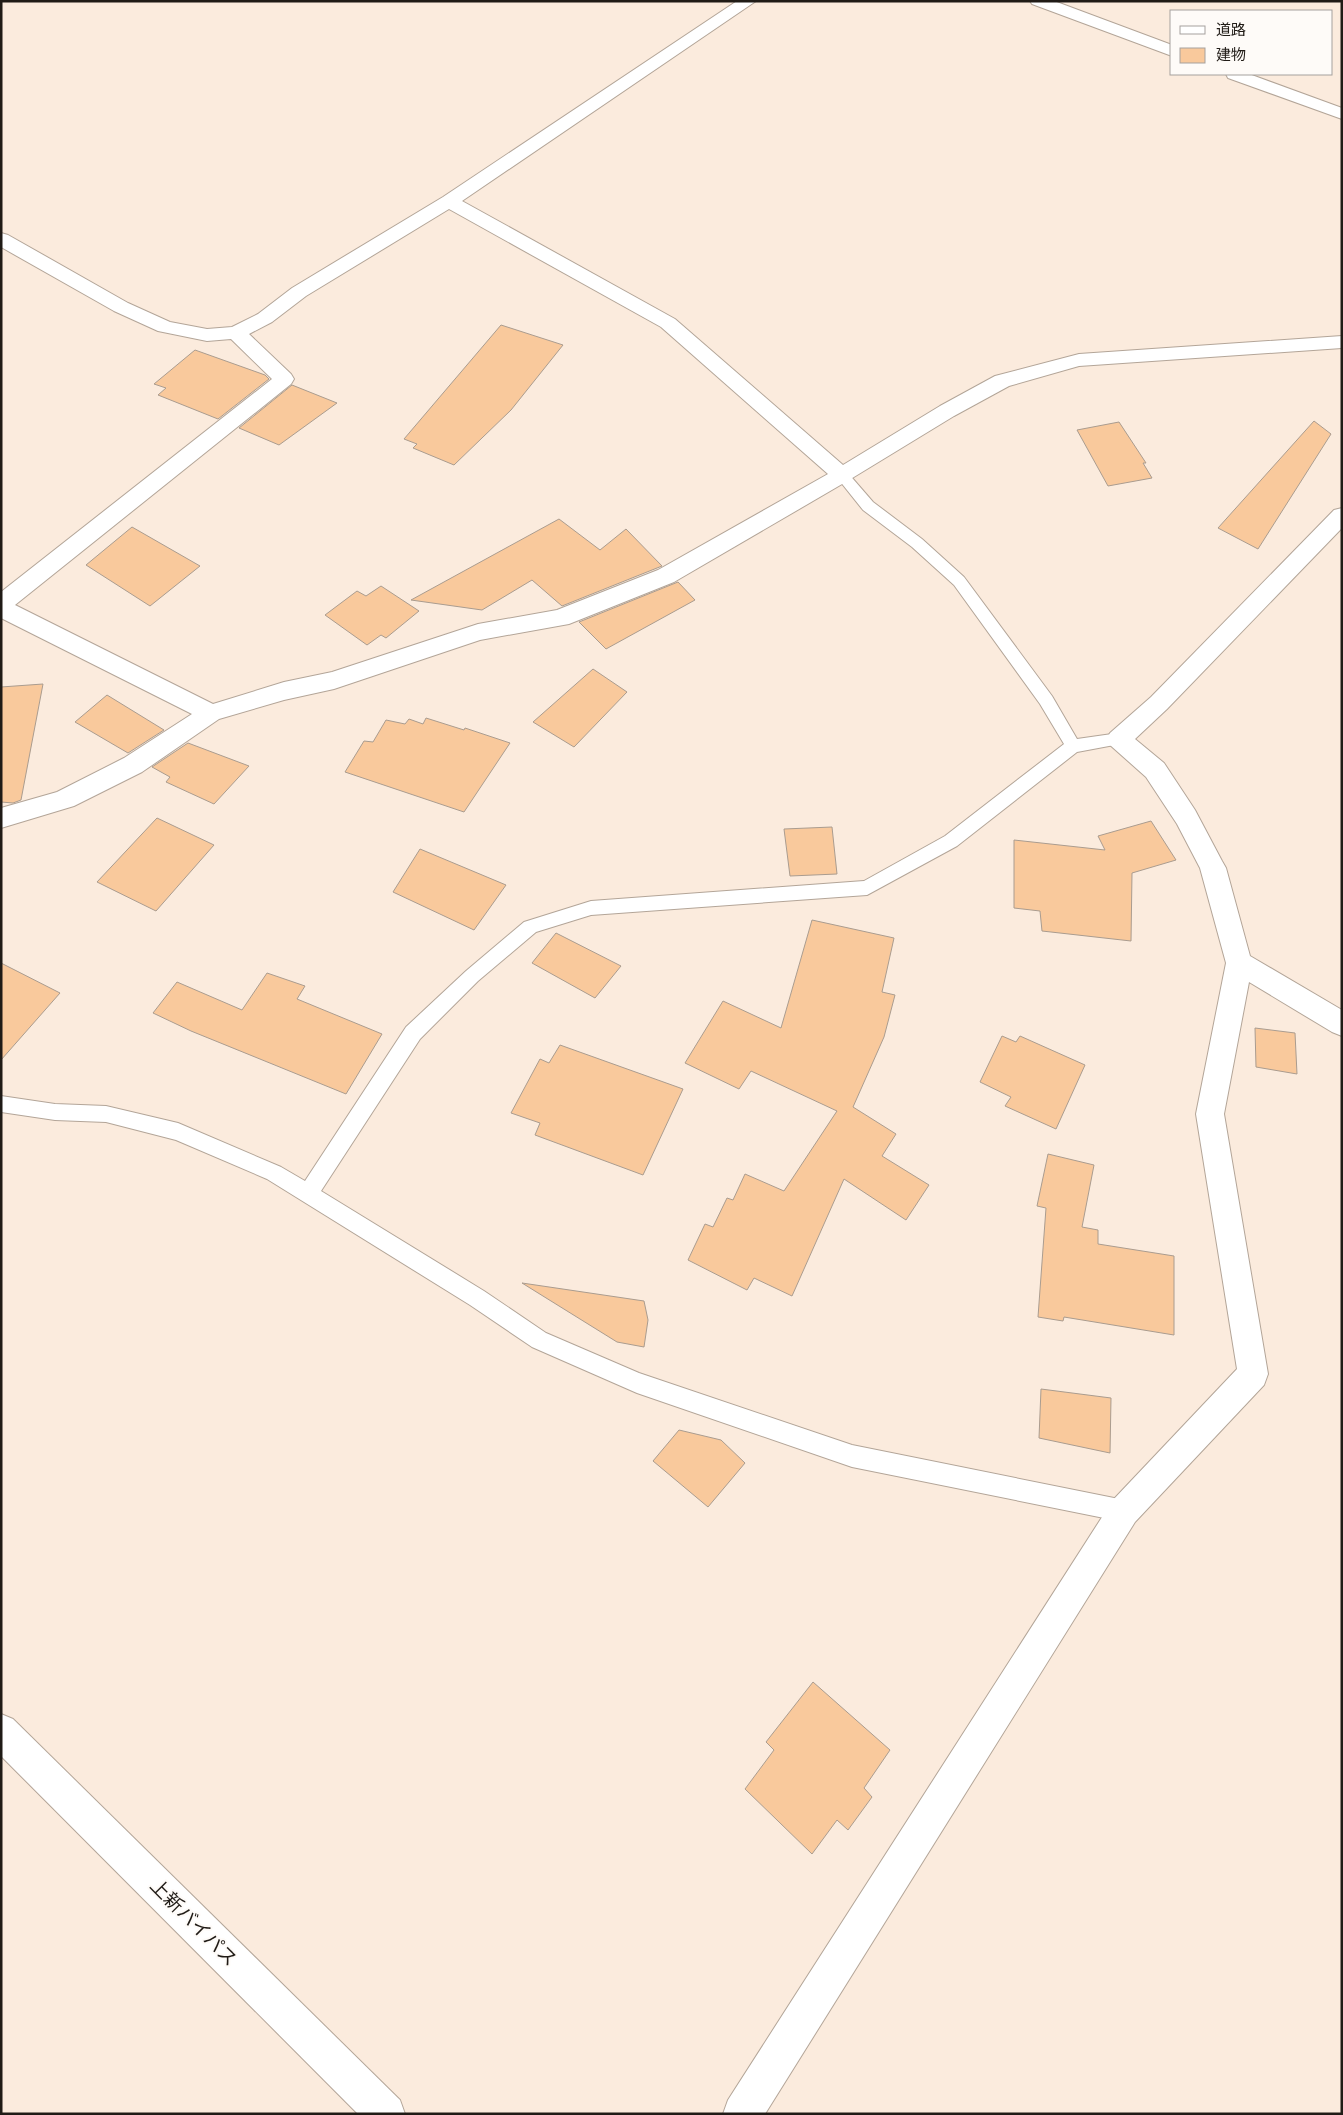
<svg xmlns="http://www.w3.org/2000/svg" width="1343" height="2115" font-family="Quicksand,'Noto Sans JP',sans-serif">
<rect width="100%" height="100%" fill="#fbebdd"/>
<!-- building -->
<g fill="#f9c99c" stroke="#aa9c8f">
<path d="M501 325 563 345 511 410 454 465 413 448 417 444 404 439Z"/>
<path d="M195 350 265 375 269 379 218 419 158 395 166 388 154 384Z"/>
<path d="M292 385 337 403 279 445 239 428Z"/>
<path d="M1314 421 1331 434 1258 549 1218 528Z"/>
<path d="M1119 422 1146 463H1143L1152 478 1108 486 1077 430Z"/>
<path d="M559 519 600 550 626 529 662 566 562 606 532 580 482 610 411 600Z"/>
<path d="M132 527 200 566 150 606 86 565Z"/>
<path d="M678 582 695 600 606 649 579 622Z"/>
<path d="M381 586 419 611 386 638 381 635 367 645 325 615 357 591 366 596Z"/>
<path d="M593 669 627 692 574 747 533 722Z"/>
<path d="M43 684 21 800 13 803 1 802V687Z"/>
<path d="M107 695 164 730 128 753 75 722Z"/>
<path d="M426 718 464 730 465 728 510 743 464 812 345 772 364 741 373 742 386 720 405 724 409 719 423 724Z"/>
<path d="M188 743 249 766 214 804 166 782 170 777 152 767Z"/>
<path d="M157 818 214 845 156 911 97 882Z"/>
<path d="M1151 821 1176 860 1132 873 1131 941 1042 931 1040 911 1014 908V840L1105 850 1098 836Z"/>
<path d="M832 827 837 874 790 876 784 829Z"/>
<path d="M420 849 506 885 474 930 393 892Z"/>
<path d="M812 920 894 938 882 992 895 995 884 1037 853 1107 896 1134 882 1156 929 1185 906 1220 844 1179 792 1296 754 1278 747 1290 688 1260 705 1224 713 1227 727 1198 733 1200 745 1174 784 1191 837 1111 751 1071 739 1089 685 1063 723 1001 781 1028Z"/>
<path d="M556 933 621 966 595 998 532 963Z"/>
<path d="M1 963 60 993 1 1060Z"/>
<path d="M267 973 305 986 297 999 382 1034 346 1094 191 1031 153 1013 177 982 242 1010Z"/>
<path d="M1255 1028 1295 1033 1297 1074 1256 1067Z"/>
<path d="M1002 1036 1016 1042 1020 1036 1085 1065 1056 1129 1005 1106 1011 1097 980 1082Z"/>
<path d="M560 1045 683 1089 643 1175 535 1135 540 1123 511 1113 540 1059 549 1063Z"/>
<path d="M1048 1154 1094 1165 1082 1227 1098 1230V1244L1174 1256V1335L1064 1317 1063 1321 1038 1317 1046 1208 1037 1206Z"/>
<path d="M522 1283 644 1301 648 1320 644 1347 617 1342Z"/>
<path d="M1041 1389 1111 1398 1110 1453 1039 1438Z"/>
<path d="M679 1430 721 1440 745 1463 708 1507 653 1461Z"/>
<path d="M813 1682 890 1750 864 1788 872 1797 848 1830 837 1820 812 1854 745 1789 774 1750 766 1742Z"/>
</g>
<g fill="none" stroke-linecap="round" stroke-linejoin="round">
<defs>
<path id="lane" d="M842 470 847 472 873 502 922 539 964 577 1052 696 1077 739 1119 733 1125 735 1127 739 1125 743 1077 752 957 846 867 895 591 915 536 932 478 981 420 1039 321 1191 484 1291 546 1333 639 1373 852 1445 1124 1500 1132 1503 1135 1511 1132 1519 1124 1522 852 1467 637 1393 532 1347 470 1305 267 1179 176 1140 106 1122 55 1120 1 1112V1096L55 1104 106 1106 178 1123 281 1167 305 1181 406 1027 466 971 524 922 591 901 864 881 945 836 1064 744 1040 704 954 585 912 547 863 510 835 475 837 472Z"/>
<g id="street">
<path d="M737 1H756L462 201 675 319 843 465 940 406 995 376 1079 354 1342 336V348L1079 366 1009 386 954 416 849 480 674 582 569 624 480 640 334 689 284 700 219 719 142 772 74 806 1 828V808L57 792 124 758 192 714 1 618V592L272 379 231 339 207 341 158 331 114 311 1 247V233L8 235 128 303 170 322 207 329 232 327 258 314 292 288 443 197ZM449 209 661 327 828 474 658 570 557 610 478 624 332 672 284 682 213 704 15 605 291 384 294 379 291 374 249 334 272 322 306 296Z"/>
<path d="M1030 1H1054L1172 45V56L1032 4Z"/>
<path d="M1226 74H1249L1342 108V119L1228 78Z"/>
<path d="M1342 508V528L1167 709 1135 739 1164 763 1195 810 1222 861 1226 868 1250 956 1342 1010V1036L1332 1032 1249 982 1224 1114 1268 1374 1264 1385 1135 1522 765 2114H723L728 2100 1113 1500 1237 1369 1196 1114 1226 963 1200 868 1177 824 1146 777 1110 745 1107 739 1110 733 1151 697 1334 510Z"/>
</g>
<path id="highway" d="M1 1714 13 1719 400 2100 405 2114H358L1 1756Z"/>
</defs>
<!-- lane casing -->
<use href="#lane" stroke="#b3a598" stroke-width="2"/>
<!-- street casing -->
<use href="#street" stroke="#b3a598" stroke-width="2"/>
<!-- highway casing -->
<use href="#highway" stroke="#b3a598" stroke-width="2"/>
<!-- lane -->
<use href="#lane" fill="#fff" fill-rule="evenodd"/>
<!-- street -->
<use href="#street" fill="#fff" fill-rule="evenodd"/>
<!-- highway -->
<use href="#highway" fill="#fff" fill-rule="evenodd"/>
</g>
<g text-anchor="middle" stroke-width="4" stroke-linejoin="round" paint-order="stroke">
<!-- near-street labels -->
<g font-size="19" fill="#201b16" stroke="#fefbf8">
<text transform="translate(194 1922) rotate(45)" y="7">上新バイパス</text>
</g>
</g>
<!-- border -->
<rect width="1343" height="2115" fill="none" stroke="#201b16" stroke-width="5"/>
<!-- legend -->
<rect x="1170" y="10" width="162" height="65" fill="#fefbf8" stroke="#a5a19e"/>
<rect x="1180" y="26" width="25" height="8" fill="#ffffff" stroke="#a5a19e"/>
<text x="1216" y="35" font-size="15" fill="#201b16">道路</text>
<rect x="1180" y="48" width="25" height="15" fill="#f9c99c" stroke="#a5a19e"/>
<text x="1216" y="60" font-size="15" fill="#201b16">建物</text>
</svg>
